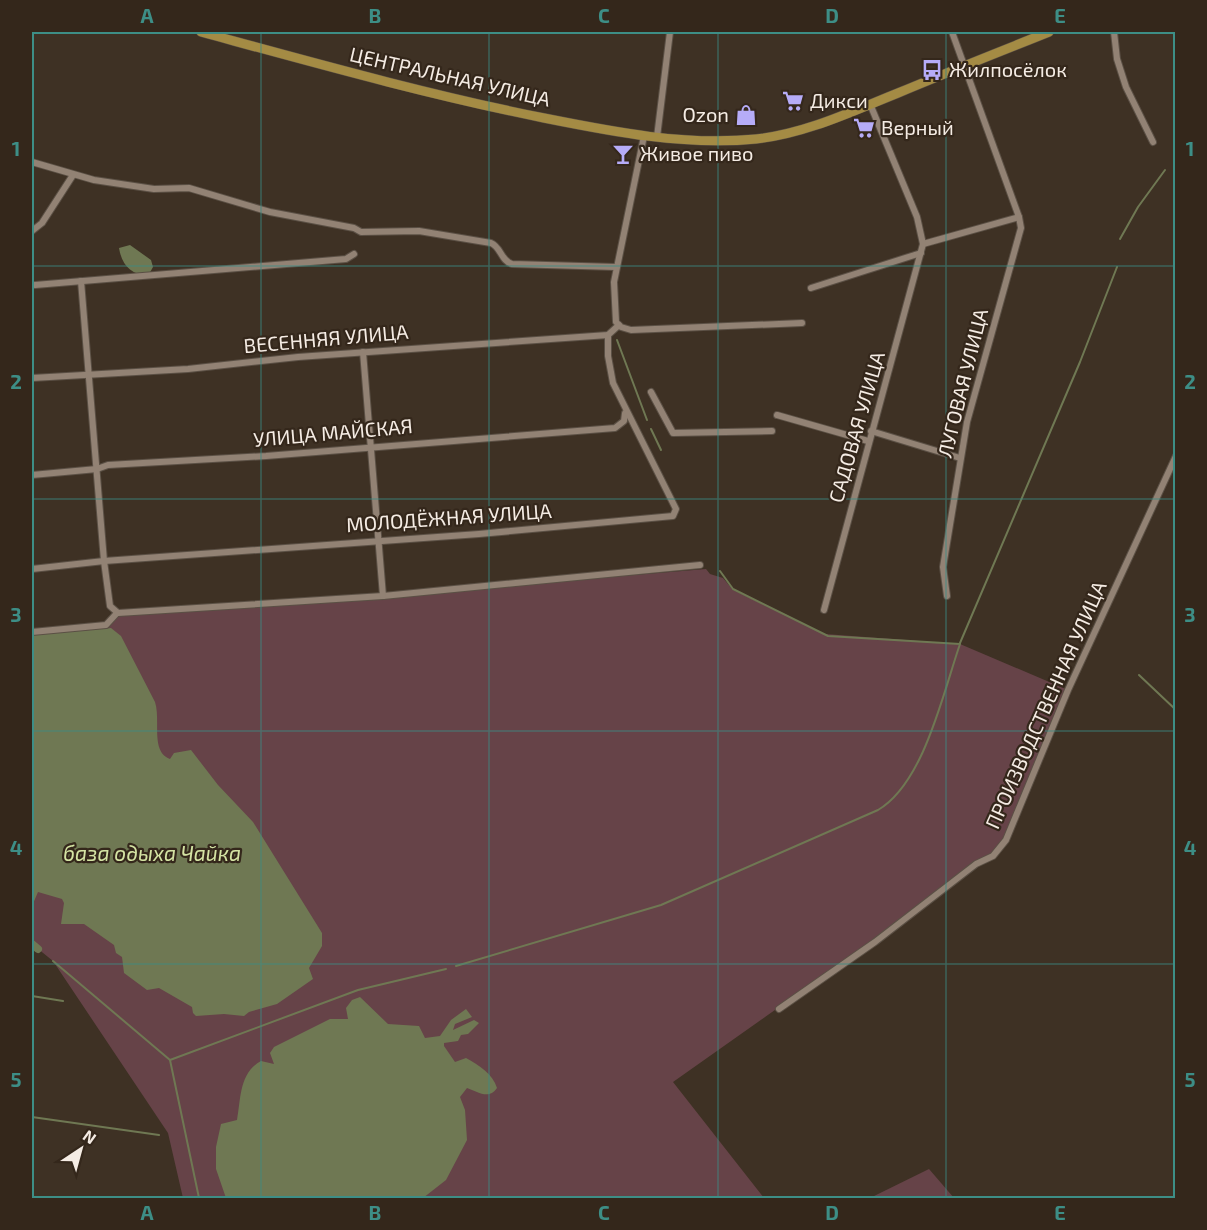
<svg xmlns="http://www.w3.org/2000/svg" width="1207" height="1230" font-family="'Exo 2',sans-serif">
<rect width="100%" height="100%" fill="#3e3124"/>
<!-- green -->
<g fill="#664348">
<path d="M706 569 710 574 723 578 733 590 825 634 960 644 1068 690 1013 828 993 856 673 1082 764 1198H183L168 1133 53 961 32 944V632L106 625 117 613 383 596Z"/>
<path d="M929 1169 954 1198H870Z"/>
</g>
<!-- water -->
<g fill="#6f7853">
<path d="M130 245 151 260 153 267 148 276C131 274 122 266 119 248Z"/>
<path d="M111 628 121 636 155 702C161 720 150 752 170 759L174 753 191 750 218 785 253 822 322 933V946L309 968 313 979 277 1004 249 1012 244 1016 224 1014 196 1016 193 1013 192 1007 159 988 147 990 124 973 122 957 116 953 114 945 84 924H61L64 903 62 899 38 892 32 906V635Z"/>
<path d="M360 997 388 1024 419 1026 425 1038 440 1036 451 1020 466 1009 472 1017 455 1024 453 1030 474 1020 479 1023 468 1034 461 1035 458 1041 444 1043V1046L455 1062 466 1058C479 1065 493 1074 497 1088 489 1100 478 1092 467 1088L460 1097 465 1110 467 1140 446 1180 423 1198H226L216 1169V1147L221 1124 237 1120C241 1099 239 1073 261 1061L274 1064 270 1053 274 1047 330 1019H348L346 1008 352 1000Z"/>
</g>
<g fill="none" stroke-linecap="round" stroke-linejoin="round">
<!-- stream -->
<g stroke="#6f7853" stroke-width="2">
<path d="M1120 239 1138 207 1165 170"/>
<path d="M617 340 647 420"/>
<path d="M651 429 661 450"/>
<path d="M960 643 1080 362 1117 267"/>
<path d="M1139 675 1176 710"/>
<path d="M53 961 170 1060 199 1198"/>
<path d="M456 966 661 905 878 810C924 783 943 693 960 644L828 636 733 589 720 571"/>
<path d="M32 996 63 1001"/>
<path d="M170 1060 358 990 446 969"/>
<path d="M32 1117 159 1135"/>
</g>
<!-- canal -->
<path stroke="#6f7853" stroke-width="8" d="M32 944 38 949"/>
<defs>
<g id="minor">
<path d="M1114 32 1117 59 1126 87 1153 142"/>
<path d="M644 136 614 282 616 322 621 327 631 330 802 323"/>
<path d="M657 137 670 32"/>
<path d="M32 162 94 180 154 189 189 188 270 212 354 228 361 232 419 231 491 243C501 247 501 261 512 264L616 267"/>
<path d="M32 231 42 223 73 175"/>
<path d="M923 244 1019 217"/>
<path d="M81 281 104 561 110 606 118 613 383 596 700 565"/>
<path d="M35 285 346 259 354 254"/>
<path d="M811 288 921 253"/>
<path d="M363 352 383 596"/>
<path d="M32 378 188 369 298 357 608 335 619 325"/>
<path d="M651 392 673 433 772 431"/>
<path d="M777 415 868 441"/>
<path d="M871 431 960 458"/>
<path d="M32 475 97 469 108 465 266 456 615 428 624 421 625 413"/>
<path d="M32 569 104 561 479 534 673 516 676 509 613 383 608 356V335"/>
<path d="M947 596 943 567 967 422 1021 228 1019 217 952 32"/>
<path d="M824 610 923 244 917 217 870 104"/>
<path d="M32 632 106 625 117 613"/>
<path d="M779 1009 875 942 976 864 993 856 1006 840 1068 690 1176 456"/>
</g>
<path id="primary" d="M201 32C315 63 429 95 544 118 614 132 685 146 756 139 805 134 853 111 898 93 948 72 999 52 1049 32"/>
</defs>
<!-- minor casing -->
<use href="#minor" stroke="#5b5045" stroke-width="8"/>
<!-- primary casing -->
<use href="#primary" stroke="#5b5045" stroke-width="10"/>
<!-- minor -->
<use href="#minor" stroke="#928274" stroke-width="6"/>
<!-- primary -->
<use href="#primary" stroke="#a48b44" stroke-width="9"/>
</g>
<!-- grid -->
<path fill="none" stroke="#3d8e86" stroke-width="1.5" stroke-opacity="0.55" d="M261 32V1198M489 32V1198M718 32V1198M946 32V1198M32 266H1176M32 499H1176M32 731H1176M32 964H1176"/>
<!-- icons -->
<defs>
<symbol id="bus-bare" viewBox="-9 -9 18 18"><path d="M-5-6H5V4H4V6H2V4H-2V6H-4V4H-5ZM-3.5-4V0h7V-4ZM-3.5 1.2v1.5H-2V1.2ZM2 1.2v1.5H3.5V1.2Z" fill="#b6acf8" stroke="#34271b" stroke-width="2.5" paint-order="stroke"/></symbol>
<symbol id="supermarket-bare" viewBox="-9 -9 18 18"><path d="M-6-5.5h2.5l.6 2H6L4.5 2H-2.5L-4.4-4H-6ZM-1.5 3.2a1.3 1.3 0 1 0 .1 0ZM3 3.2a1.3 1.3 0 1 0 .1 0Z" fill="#b6acf8" stroke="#34271b" stroke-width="2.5" paint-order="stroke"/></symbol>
<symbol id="shop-bare" viewBox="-9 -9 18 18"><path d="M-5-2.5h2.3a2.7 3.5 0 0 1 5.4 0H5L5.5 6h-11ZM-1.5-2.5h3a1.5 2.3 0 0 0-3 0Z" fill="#b6acf8" stroke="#34271b" stroke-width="2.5" paint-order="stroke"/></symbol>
<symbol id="bar-bare" viewBox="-9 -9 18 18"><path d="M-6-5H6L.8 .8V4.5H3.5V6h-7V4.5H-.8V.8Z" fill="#b6acf8" stroke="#34271b" stroke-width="2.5" paint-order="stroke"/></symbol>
</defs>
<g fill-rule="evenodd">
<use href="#bus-bare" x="917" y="55" width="30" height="30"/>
<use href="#supermarket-bare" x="778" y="86" width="30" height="30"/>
<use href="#shop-bare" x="731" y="100" width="30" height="30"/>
<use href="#supermarket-bare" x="849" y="113" width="30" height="30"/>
<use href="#bar-bare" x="608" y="139" width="30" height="30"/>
</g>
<g text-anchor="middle" stroke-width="4.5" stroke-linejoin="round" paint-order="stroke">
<!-- poi labels -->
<g font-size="20" fill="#f5ece4" stroke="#34271b" text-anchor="start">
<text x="949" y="77">Жилпосёлок</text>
<text x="810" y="108">Дикси</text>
<text x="729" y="122" text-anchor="end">Ozon</text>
<text x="881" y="135">Верный</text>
<text x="640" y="161">Живое пиво</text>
</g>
<!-- street labels -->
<g font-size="20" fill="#f5ece4" stroke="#34271b">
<text transform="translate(450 77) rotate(13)" y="7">ЦЕНТРАЛЬНАЯ УЛИЦА</text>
<text transform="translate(326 339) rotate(-5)" y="7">ВЕСЕННЯЯ УЛИЦА</text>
<text transform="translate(963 383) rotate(-76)" y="7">ЛУГОВАЯ УЛИЦА</text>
<text transform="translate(857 427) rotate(-74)" y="7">САДОВАЯ УЛИЦА</text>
<text transform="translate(333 433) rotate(-5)" y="7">УЛИЦА МАЙСКАЯ</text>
<text transform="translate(449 518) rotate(-4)" y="7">МОЛОДЁЖНАЯ УЛИЦА</text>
<text transform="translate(1046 705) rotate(-66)" y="7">ПРОИЗВОДСТВЕННАЯ УЛИЦА</text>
</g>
<!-- water labels -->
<g font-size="21" font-style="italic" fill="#d4e3a3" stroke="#34271b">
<text x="152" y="861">база одыха Чайка</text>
</g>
</g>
<!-- border -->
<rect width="1207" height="1230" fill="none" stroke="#34271b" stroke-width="66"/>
<!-- north arrow -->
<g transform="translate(81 1149) rotate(36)" stroke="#34271b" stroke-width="4.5" paint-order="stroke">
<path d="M0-4.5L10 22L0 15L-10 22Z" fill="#f5ece4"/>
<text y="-9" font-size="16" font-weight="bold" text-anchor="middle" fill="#f5ece4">N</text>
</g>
<rect x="33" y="33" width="1141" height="1164" fill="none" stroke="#3d8e86" stroke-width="2"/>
<g font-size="20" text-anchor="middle" font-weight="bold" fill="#3d8e86">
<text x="147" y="23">A</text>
<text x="375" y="23">B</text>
<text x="604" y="23">C</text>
<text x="832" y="23">D</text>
<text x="1060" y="23">E</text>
<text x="16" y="156">1</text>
<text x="1190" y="156">1</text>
<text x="16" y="389">2</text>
<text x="1190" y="389">2</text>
<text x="16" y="622">3</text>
<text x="1190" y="622">3</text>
<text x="16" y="855">4</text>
<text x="1190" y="855">4</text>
<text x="16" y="1087">5</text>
<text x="1190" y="1087">5</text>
<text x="147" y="1220">A</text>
<text x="375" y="1220">B</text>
<text x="604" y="1220">C</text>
<text x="832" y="1220">D</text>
<text x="1060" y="1220">E</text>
</g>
</svg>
